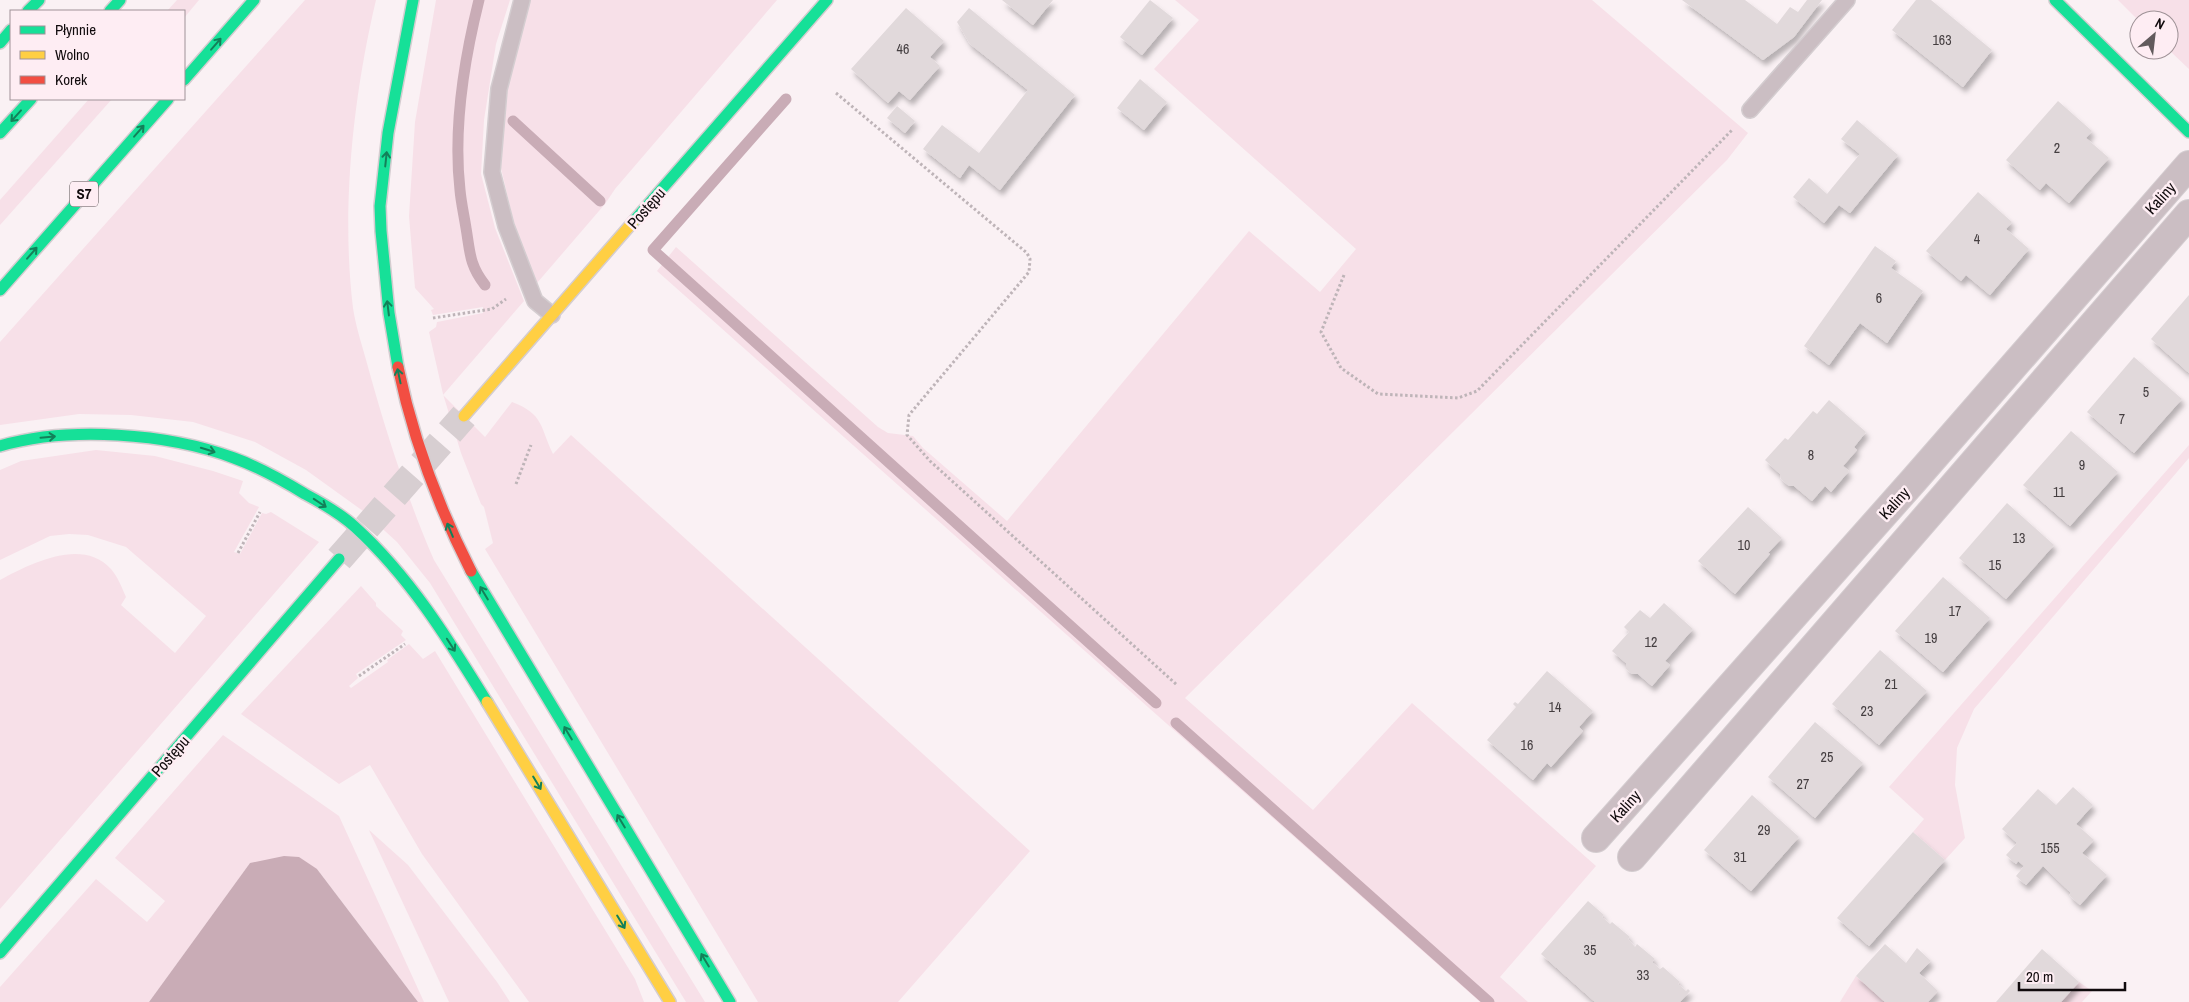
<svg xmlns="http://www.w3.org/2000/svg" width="2189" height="1002" font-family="'Archivo Narrow',sans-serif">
<defs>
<filter id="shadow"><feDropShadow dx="3" dy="5.5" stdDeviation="2.5" flood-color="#0004"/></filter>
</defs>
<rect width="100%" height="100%" fill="#faf1f4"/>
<!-- green -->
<g fill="#f7e0e8">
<path d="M177 0H199L184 18V11H167Z"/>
<path d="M305 0H376C353 97 341 209 353 308 356 328 363 348 368 367 386 432 407 498 434 560L705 1002H686L430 583 397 542 363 511 306 470 255 442 193 422 131 415 79 414 0 425V342Z"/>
<path d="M436 0H510L496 44 484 120 481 174 495 228 524 301 443 395 485 437 512 402C544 414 540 427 553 454L571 435 1030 851 898 1002H758L485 549 493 543 484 507 481 504 461 453 443 394 429 332 436 327 437 322 483 313V307L433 315 431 310 434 309 415 288 409 216 415 122Z"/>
<path d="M528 0H777L615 189 605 204 537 283 514 224 501 168 506 89Z"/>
<path d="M1175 0H1592L1748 133 1727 160 1185 698 1313 810 1412 703 1596 866 1500 977 1528 1002H1480L657 271 676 247 878 427 888 433 913 436 923 448 1007 521 1249 231 1320 292 1356 249 1154 69 1199 20Z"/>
<path d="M2118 0H2189V69L2169 50V20L2139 21Z"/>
<path d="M89 99H112L0 225V200Z"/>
<path d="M2189 445V458L1974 709 1957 748 1955 785 1965 838 1945 860 1913 832 1924 819 1889 787Z"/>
<path d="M96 450 155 456 213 471 243 481 239 493 249 503 259 507 234 552 240 554 262 513 266 514 271 512 319 542 0 909V580C30 564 82 537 111 569 118 577 122 588 126 597L121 605 175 653 206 616 126 547 88 535 69 534 50 536 0 560V470L21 461Z"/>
<path d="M361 586 376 603V606L403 631 401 635 406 640 356 674 358 678 349 686 351 688 388 662 387 660 409 644 423 659 435 651 635 979 644 1002H529L422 854 370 765 339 784 241 714Z"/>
<path d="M223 735 339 816 424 1002H418L317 869 250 863 149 1002H0V987L96 879 147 922 165 901 115 858Z"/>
<path d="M369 830 408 865 497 982 510 1002H449Z"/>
<path d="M1856 976 1885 1002H1840Z"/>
<path d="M2079 982 2092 991 2082 1002H2061Z"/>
</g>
<!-- water -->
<path fill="#c9acb6" d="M284 856 299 857 317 869 418 1002H149L250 863Z"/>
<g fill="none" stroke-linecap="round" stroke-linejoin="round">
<!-- stream -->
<g stroke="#c9acb6" stroke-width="11">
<path d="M479 0C464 60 453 128 460 190 461 202 464 215 466 228 470 251 469 265 485 285"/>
<path d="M786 99 653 250 1156 703"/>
<path d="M513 121 600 201"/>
<path d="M1176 723 1489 1002"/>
</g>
</g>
<!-- building -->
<g fill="#e1d9db" filter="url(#shadow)">
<path d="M1002 0H1053L1033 25Z"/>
<path d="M1150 0 1173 18 1142 55 1120 37Z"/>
<path d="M1682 0H1745L1777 24 1790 7 1798 12 1807 0H1822L1794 37 1763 60Z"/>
<path d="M1916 0H1931L1992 50 1963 87 1892 30Z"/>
<path d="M906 8 944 41 930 57 940 66 910 100 899 91 888 103 851 69Z"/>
<path d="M969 8 1075 95 1000 190 969 165 960 178 923 149 942 125 979 153 1028 90 970 44 957 22Z"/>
<path d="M1140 79 1167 102 1144 130 1117 108Z"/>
<path d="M2058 101 2092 131 2086 138 2109 158 2069 203 2046 183 2040 190 2006 160Z"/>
<path d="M897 106 915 121 905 133 887 118Z"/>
<path d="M1857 120 1898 155 1850 213 1839 205 1824 223 1793 197 1809 178 1827 194 1860 154 1841 139Z"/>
<path d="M1978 192 2012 222 2006 229 2029 249 1990 295 1966 275 1961 281 1926 251Z"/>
<path d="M1875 246 1896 261 1891 268 1923 291 1887 343 1860 323 1829 365 1804 346Z"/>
<path d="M2189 295V373L2151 339Z"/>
<path d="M2134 357 2182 399 2134 453 2087 412Z"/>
<path d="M1829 400 1866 432 1854 447 1857 450 1843 466 1849 471 1831 492 1825 486 1812 501 1794 486H1789L1781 479 1780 474 1765 460 1785 438 1788 440 1813 411 1817 414Z"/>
<path d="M2071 431 2118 472 2070 526 2023 485Z"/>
<path d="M2007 503 2054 545 2006 599 1959 558Z"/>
<path d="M1748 507 1782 538 1768 553 1770 554 1735 594 1698 561Z"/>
<path d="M1943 577 1990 618 1943 672 1895 631Z"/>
<path d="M1664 603 1693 629 1665 661 1670 665 1652 686 1638 674H1632L1626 669V663L1612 651 1629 632 1624 627 1640 610 1650 618Z"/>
<path d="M1880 650 1927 691 1879 745 1832 704Z"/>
<path d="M1547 671 1593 711 1579 727 1583 731 1551 767 1547 763 1533 780 1487 740 1516 707 1513 704 1515 702 1518 704Z"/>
<path d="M1815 722 1863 763 1815 818 1768 777Z"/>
<path d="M2073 787 2093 805 2076 824 2094 840 2082 853 2107 875 2080 905 2069 895 2071 893 2043 866 2026 885 2016 876 2024 866 2018 861 2016 864 2006 855 2017 843 2002 829 2038 789 2056 805Z"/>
<path d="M1752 795 1799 837 1751 891 1704 850Z"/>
<path d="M1913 832 1945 860 1869 946 1837 918Z"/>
<path d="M1588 901 1604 915 1602 917 1610 924 1612 922 1630 937 1628 939 1635 947 1637 944 1655 959 1652 962 1660 969 1663 967 1680 982 1678 984 1686 991 1688 989 1690 991 1680 1002H1595L1541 954Z"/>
<path d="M1885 944 1906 963 1917 948 1931 961 1919 973 1938 991 1928 1002H1885L1856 976Z"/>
<path d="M2042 949 2079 982 2061 1002H1996Z"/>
</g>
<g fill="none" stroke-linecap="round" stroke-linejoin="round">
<!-- secondary-tunnel -->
<path stroke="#d7ced1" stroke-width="28" stroke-dasharray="28 14" stroke-linecap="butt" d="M339 559 464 416"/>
<defs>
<g id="lane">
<path d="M522 0 499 89 492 172 506 226 535 301 552 315"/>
<path d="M1750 110 1847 0"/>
</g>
<g id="street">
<path d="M1596 838 1914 480 2189 165"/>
<path d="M1632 857 2189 214"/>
</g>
<g id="fast">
<path d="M2055 0 2189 132"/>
<path d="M28 11 39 0"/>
<path d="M110 11 120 0"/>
<path d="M0 43 11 30"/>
<path d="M184 80 254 0"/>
<path d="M0 133 31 99"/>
<path d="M633 222 827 0"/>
<path d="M0 290 168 99"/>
<path d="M398 367 389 313 381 231 380 206 388 133 413 0"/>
<path d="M0 446C69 426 167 433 234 458 259 467 282 480 305 494 322 503 341 514 355 527 410 577 448 639 487 702"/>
<path d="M471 571 730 1002"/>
<path d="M0 953 339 559"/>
</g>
<g id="slow">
<path d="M464 416 633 222"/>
<path d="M487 702 670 1002"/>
</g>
<path id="jam" d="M398 367C413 439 438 506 471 571"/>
</defs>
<!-- lane casing -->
<use href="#lane" stroke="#d4cdd0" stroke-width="18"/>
<!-- street casing -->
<use href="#street" stroke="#d4cdd0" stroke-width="30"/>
<!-- fast casing -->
<use href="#fast" stroke="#d4cdd0" stroke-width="14"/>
<!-- slow casing -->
<use href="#slow" stroke="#d4cdd0" stroke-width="14"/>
<!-- jam casing -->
<use href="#jam" stroke="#d4cdd0" stroke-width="14"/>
<!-- path -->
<g stroke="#beb4b8" stroke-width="3" stroke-dasharray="2.5 2.5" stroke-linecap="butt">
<path d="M836 93 1027 253 1030 259 1029 272 909 415 907 435 930 461 1177 685"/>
<path d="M1344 275 1321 332 1341 368 1378 394 1458 398 1477 391 1733 129"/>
<path d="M433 318 492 309 506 299"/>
<path d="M516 484 531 445"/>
<path d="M238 553 260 512"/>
<path d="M359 676 405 644"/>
</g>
<!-- lane -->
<use href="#lane" stroke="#cbbec3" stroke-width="15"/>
<!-- street -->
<use href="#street" stroke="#cbbec3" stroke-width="28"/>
<!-- fast -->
<use href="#fast" stroke="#16e098" stroke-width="11"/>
<!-- slow -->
<use href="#slow" stroke="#ffcf43" stroke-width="11"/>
<!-- jam -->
<use href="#jam" stroke="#f24e42" stroke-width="11"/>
</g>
<!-- one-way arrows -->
<defs><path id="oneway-shaft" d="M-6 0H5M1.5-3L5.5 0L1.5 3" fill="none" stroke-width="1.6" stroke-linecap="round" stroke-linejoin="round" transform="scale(1.25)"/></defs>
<g stroke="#138059">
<use href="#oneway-shaft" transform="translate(216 44) rotate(-49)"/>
<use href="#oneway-shaft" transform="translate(16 116) rotate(132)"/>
<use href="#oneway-shaft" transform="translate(139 131) rotate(-49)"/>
<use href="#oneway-shaft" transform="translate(386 159) rotate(-84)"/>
<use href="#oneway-shaft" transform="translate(32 253) rotate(-49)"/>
<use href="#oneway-shaft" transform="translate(388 308) rotate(-97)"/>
<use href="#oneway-shaft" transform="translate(399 376) rotate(-102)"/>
<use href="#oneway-shaft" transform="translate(48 437) rotate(-5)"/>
<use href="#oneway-shaft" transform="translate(208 450) rotate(17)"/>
<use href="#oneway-shaft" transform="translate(320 503) rotate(34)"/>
<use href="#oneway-shaft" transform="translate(450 530) rotate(-113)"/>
<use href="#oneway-shaft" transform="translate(484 593) rotate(-121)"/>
<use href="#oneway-shaft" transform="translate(451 645) rotate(57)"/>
<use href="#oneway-shaft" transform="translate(568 733) rotate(-121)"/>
<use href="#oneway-shaft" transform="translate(537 783) rotate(59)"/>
<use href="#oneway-shaft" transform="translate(621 821) rotate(-121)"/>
<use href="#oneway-shaft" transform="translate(621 922) rotate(59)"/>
<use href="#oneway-shaft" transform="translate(705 960) rotate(-121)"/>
</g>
<g text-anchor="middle" stroke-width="5" stroke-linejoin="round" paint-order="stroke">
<!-- number labels -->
<g font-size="14" fill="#443e40">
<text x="1942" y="45">163</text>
<text x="903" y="54">46</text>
<text x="2057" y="153">2</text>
<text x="1977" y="244">4</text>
<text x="1879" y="303">6</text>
<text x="2146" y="397">5</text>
<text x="2122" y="424">7</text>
<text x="1811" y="460">8</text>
<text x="2082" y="470">9</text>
<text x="2059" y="497">11</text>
<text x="2019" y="543">13</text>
<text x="1744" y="550">10</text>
<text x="1995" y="570">15</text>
<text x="1955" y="616">17</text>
<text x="1931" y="643">19</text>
<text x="1651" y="647">12</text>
<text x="1891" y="689">21</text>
<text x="1555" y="712">14</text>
<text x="1867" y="716">23</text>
<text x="1527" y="750">16</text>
<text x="1827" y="762">25</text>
<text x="1803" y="789">27</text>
<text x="1764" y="835">29</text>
<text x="2050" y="853">155</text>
<text x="1740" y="862">31</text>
<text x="1590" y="955">35</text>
<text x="1643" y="980">33</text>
</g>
<!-- shield labels -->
<rect fill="#feedf3" stroke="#574e51" stroke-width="1" x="70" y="181.5" width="28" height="25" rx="4"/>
<g font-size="15" font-weight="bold" fill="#100a0c">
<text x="84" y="199">S7</text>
</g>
<!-- street labels -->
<g font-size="16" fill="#100a0c" stroke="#feedf3">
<text transform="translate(2160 198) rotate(-48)" y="6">Kaliny</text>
<text transform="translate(646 208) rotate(-49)" y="6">Postępu</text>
<text transform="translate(1894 503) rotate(-48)" y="6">Kaliny</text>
<text transform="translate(170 756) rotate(-49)" y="6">Postępu</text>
<text transform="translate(1625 806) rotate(-48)" y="6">Kaliny</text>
</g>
</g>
<!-- legend -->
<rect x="10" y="10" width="175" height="90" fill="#feedf3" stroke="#9f9297"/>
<rect x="20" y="26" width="25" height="8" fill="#16e098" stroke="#9f9297"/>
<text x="55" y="35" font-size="15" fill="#100a0c">Płynnie</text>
<rect x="20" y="51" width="25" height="8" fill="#ffcf43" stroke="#9f9297"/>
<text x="55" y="60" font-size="15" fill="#100a0c">Wolno</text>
<rect x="20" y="76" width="25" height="8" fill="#f24e42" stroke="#9f9297"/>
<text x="55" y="85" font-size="15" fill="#100a0c">Korek</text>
<!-- north arrow -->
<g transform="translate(2154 35) rotate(28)"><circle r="24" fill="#feedf3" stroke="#9f9297"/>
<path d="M0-4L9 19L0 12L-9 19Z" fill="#625b5d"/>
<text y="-8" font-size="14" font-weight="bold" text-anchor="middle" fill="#100a0c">N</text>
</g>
<!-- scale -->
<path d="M2019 982v8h106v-8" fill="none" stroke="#100a0c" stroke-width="2.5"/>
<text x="2026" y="982" font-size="15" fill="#100a0c" stroke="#feedf3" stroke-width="4" paint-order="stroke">20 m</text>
</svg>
